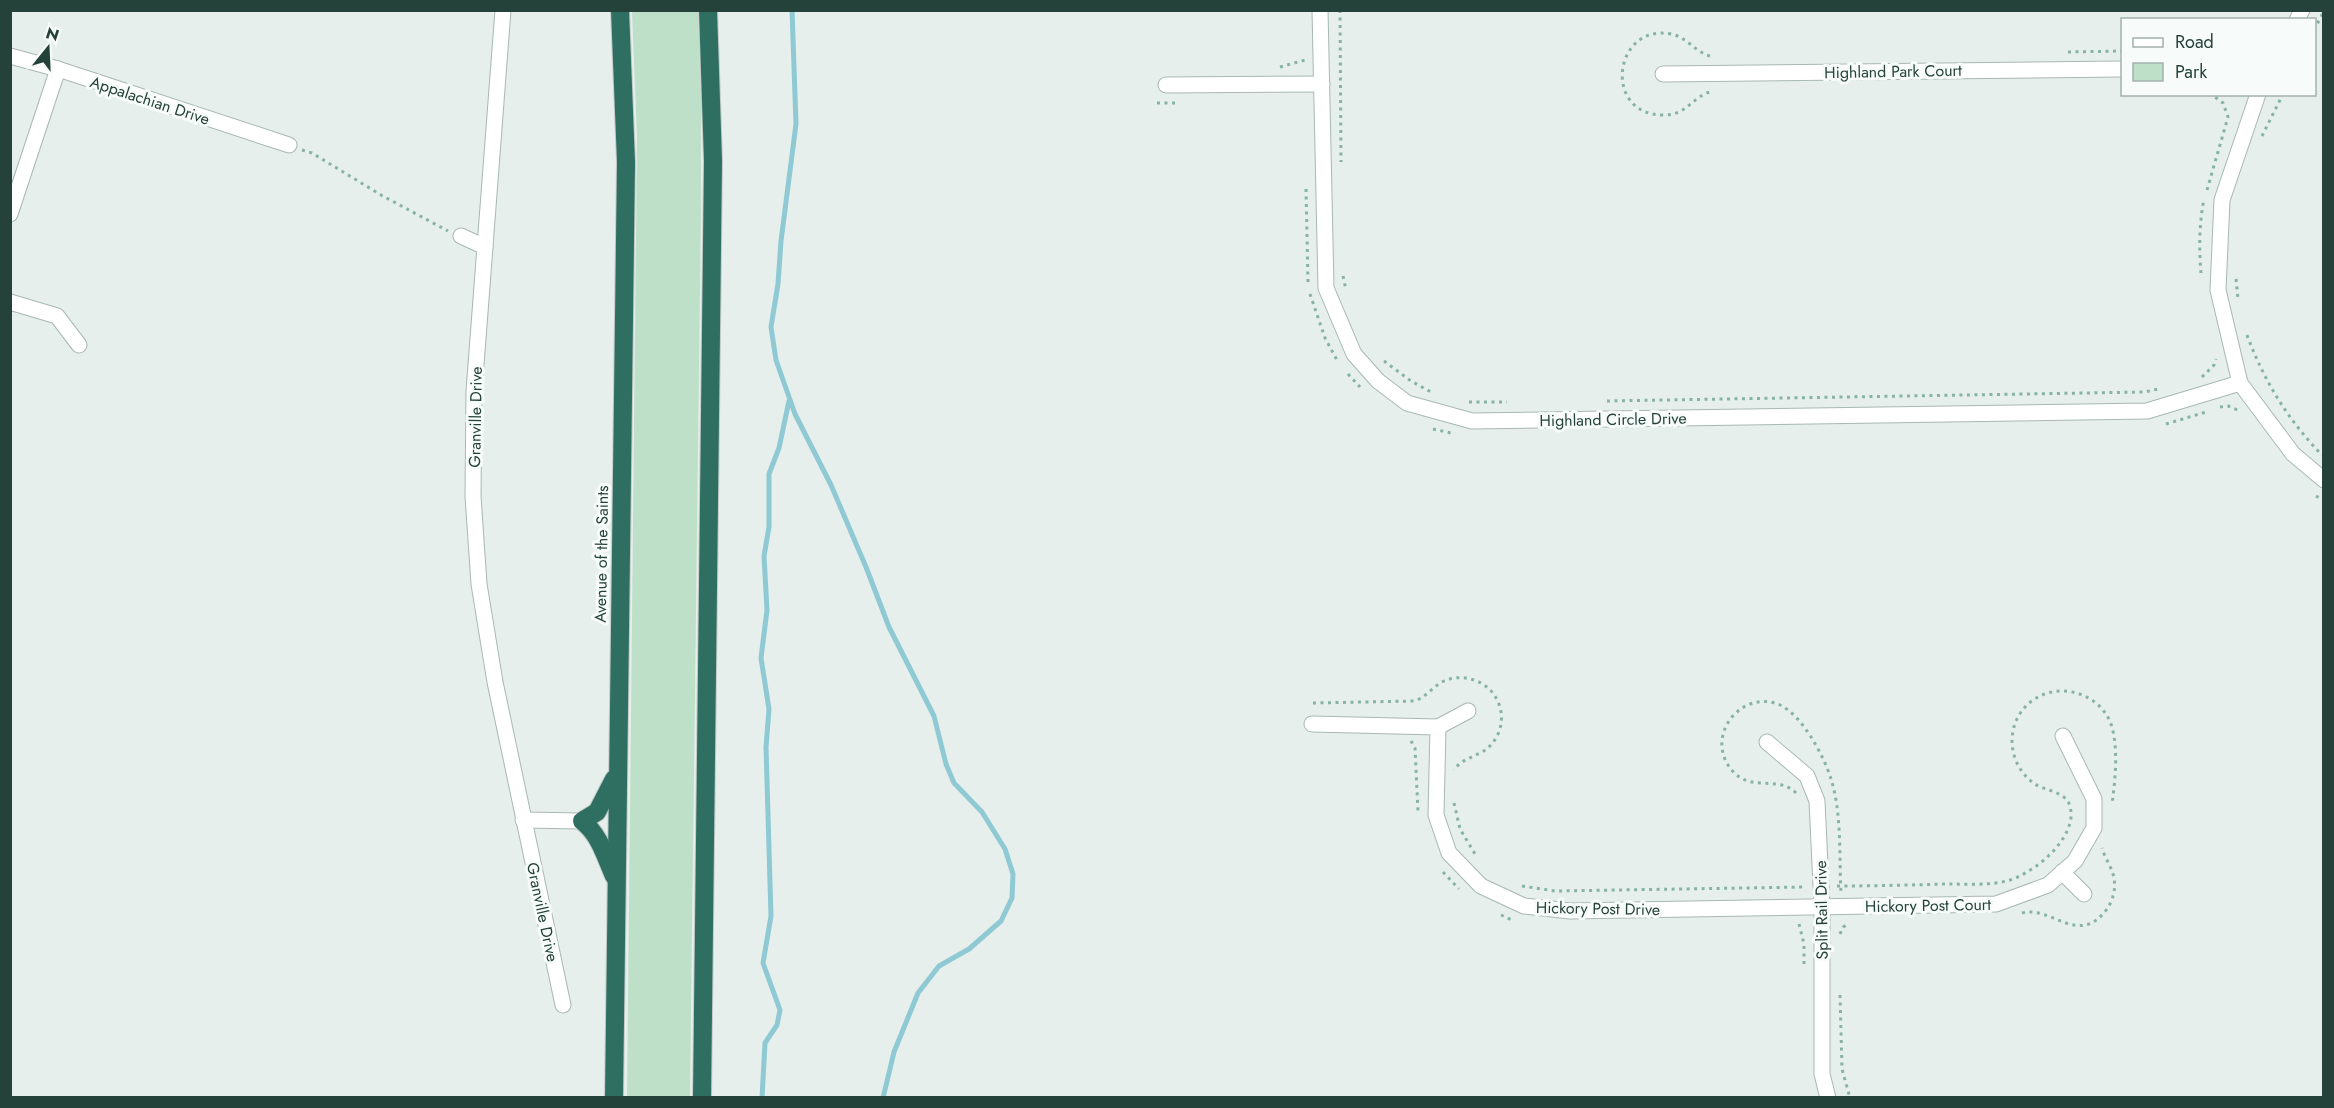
<svg xmlns="http://www.w3.org/2000/svg" width="2334" height="1108" font-family="Jost,sans-serif">
<rect width="100%" height="100%" fill="#e6efeb"/>
<!-- green -->
<path fill="#bfe0c8" d="M632 11H698L701 99V210L690 1097H627L637 138Z"/>
<g fill="none" stroke-linecap="round" stroke-linejoin="round">
<!-- stream -->
<g stroke="#8ec9d4" stroke-width="5">
<path d="M792 10 796 124 781 241 778 284 771 327 776 360 795 414 831 485 866 567 889 627 934 716 946 764 954 783 982 812 1005 849 1013 874 1012 898 1001 921 969 949 939 966 918 993 894 1052 883 1098"/>
<path d="M762 1098 765 1043 777 1025 780 1010 763 963 771 916 766 747 769 709 761 658 767 610 764 556 769 527V474L779 448 789 401"/>
</g>
<defs>
<g id="minor">
<path d="M503 10 474 391 473 496 479 584 495 682 563 1005"/>
<path d="M1320 10 1326 288 1354 354 1378 381 1407 403 1472 421 2147 411 2240 383"/>
<path d="M2297 20 2302 10"/>
<path d="M10 56 58 69 289 145"/>
<path d="M1663 74 2122 69"/>
<path d="M1166 85 1322 84"/>
<path d="M2258 94 2222 200 2218 290 2240 383 2293 454 2324 480"/>
<path d="M10 214 58 69"/>
<path d="M461 236 485 247"/>
<path d="M10 302 57 316 79 345"/>
<path d="M1312 724 1438 727 1436 815 1449 853 1481 886 1524 906 1570 911 1996 904 2048 885 2075 861 2094 828V799L2063 736"/>
<path d="M1438 727 1468 711"/>
<path d="M1767 742 1807 776 1817 801 1822 907V1074L1828 1098"/>
<path d="M523 820 582 821"/>
<path d="M2062 872 2084 894"/>
</g>
<g id="motorway">
<path d="M614 779 597 812 582 821C600 835 605 856 614 876"/>
<path d="M614 1098 626 162 620 10"/>
<path d="M702 1098 713 161 708 10"/>
</g>
</defs>
<!-- minor casing -->
<use href="#minor" stroke="#a8b8b2" stroke-width="17"/>
<!-- motorway casing -->
<use href="#motorway" stroke="#c2cac8" stroke-width="20"/>
<!-- path -->
<g stroke="#86b3a5" stroke-width="3" stroke-dasharray="3 4.5" stroke-linecap="butt">
<path d="M1340 10 1341 162"/>
<path d="M2314 30 2324 11"/>
<path d="M2068 52 2122 51"/>
<path d="M1710 56C1695 52 1687 37 1671 34 1613 23 1602 116 1664 115 1688 115 1692 96 1713 91"/>
<path d="M1280 67 1305 60"/>
<path d="M1157 103H1176"/>
<path d="M2262 136 2283 94"/>
<path d="M302 150 312 153 381 195 448 231"/>
<path d="M1306 189 1308 282"/>
<path d="M2207 190 2228 117 2223 103 2211 94"/>
<path d="M2201 273C2199 249 2199 224 2204 199"/>
<path d="M1343 276 1346 290"/>
<path d="M2236 279 2238 299"/>
<path d="M1310 294 1325 338 1338 362"/>
<path d="M2247 335C2264 381 2288 420 2322 455"/>
<path d="M1384 361 1411 381 1431 392"/>
<path d="M1348 374 1360 387"/>
<path d="M2202 377 2214 365 2216 359"/>
<path d="M1607 401 2145 392 2158 389"/>
<path d="M1469 402H1507"/>
<path d="M2220 407 2228 406 2240 411"/>
<path d="M2166 424 2206 412"/>
<path d="M1433 429 1455 434"/>
<path d="M2316 496 2324 501"/>
<path d="M1313 703 1414 701C1427 697 1433 686 1444 681 1465 672 1490 682 1498 702 1504 715 1502 730 1494 741 1484 757 1464 755 1454 770"/>
<path d="M1411 741 1415 748 1418 811"/>
<path d="M1796 793C1776 773 1748 796 1728 765 1707 731 1744 689 1780 705 1802 715 1824 756 1831 779 1842 813 1839 857 1841 893"/>
<path d="M1454 803 1460 829 1475 854"/>
<path d="M1443 872 1459 889"/>
<path d="M1522 886 1555 891 1806 887"/>
<path d="M1837 886C1873 886 1910 885 1946 884 1967 884 1990 886 2010 880 2033 872 2061 850 2069 826 2072 820 2072 806 2067 800 2059 791 2044 790 2035 784 2011 768 2005 735 2021 712 2047 676 2104 689 2113 731 2118 755 2115 781 2112 804"/>
<path d="M2022 913C2052 905 2078 948 2107 909 2113 900 2116 889 2114 878 2112 867 2105 859 2102 848"/>
<path d="M1501 915 1514 921"/>
<path d="M1799 924 1804 944V964"/>
<path d="M1840 934 1843 927 1849 924"/>
<path d="M1840 995 1842 1069 1850 1098"/>
</g>
<!-- minor -->
<use href="#minor" stroke="#fff" stroke-width="15"/>
<!-- motorway -->
<use href="#motorway" stroke="#2f6f62" stroke-width="18"/>
</g>
<g text-anchor="middle" stroke-width="6" stroke-linejoin="round" paint-order="stroke">
<!-- street labels -->
<g font-size="16" fill="#24423a" stroke="#f7fbf9">
<text transform="translate(1893 71) rotate(-1)" y="6">Highland Park Court</text>
<text transform="translate(150 100) rotate(18)" y="6">Appalachian Drive</text>
<text transform="translate(475 417) rotate(-89)" y="6">Granville Drive</text>
<text transform="translate(1613 419) rotate(-1)" y="6">Highland Circle Drive</text>
<text transform="translate(601 554) rotate(-89)" y="6">Avenue of the Saints</text>
<text transform="translate(1928 905) rotate(-1)" y="6">Hickory Post Court</text>
<text transform="translate(1598 908) rotate(1)" y="6">Hickory Post Drive</text>
<text transform="translate(1821 910) rotate(-91)" y="6">Split Rail Drive</text>
<text transform="translate(543 912) rotate(78)" y="6">Granville Drive</text>
</g>
</g>
<!-- border -->
<rect width="2334" height="1108" fill="none" stroke="#24423a" stroke-width="24"/>
<!-- legend -->
<rect x="2121" y="18" width="195" height="78" fill="#f7fbf9" stroke="#a3b1ad" stroke-width="1.5"/>
<rect x="2133" y="38" width="30" height="9" fill="#ffffff" stroke="#a3b1ad" stroke-width="1.5"/>
<text x="2175" y="48" font-size="18" fill="#24423a">Road</text>
<rect x="2133" y="63" width="30" height="18" fill="#bfe0c8" stroke="#a3b1ad" stroke-width="1.5"/>
<text x="2175" y="78" font-size="18" fill="#24423a">Park</text>
<!-- north arrow -->
<g transform="translate(48 48) rotate(18)" stroke="#f7fbf9" stroke-width="4.5" paint-order="stroke">
<path d="M0-4.5L10 22L0 15L-10 22Z" fill="#24423a"/>
<text y="-9" font-size="16" font-weight="bold" text-anchor="middle" fill="#24423a">N</text>
</g>
</svg>
